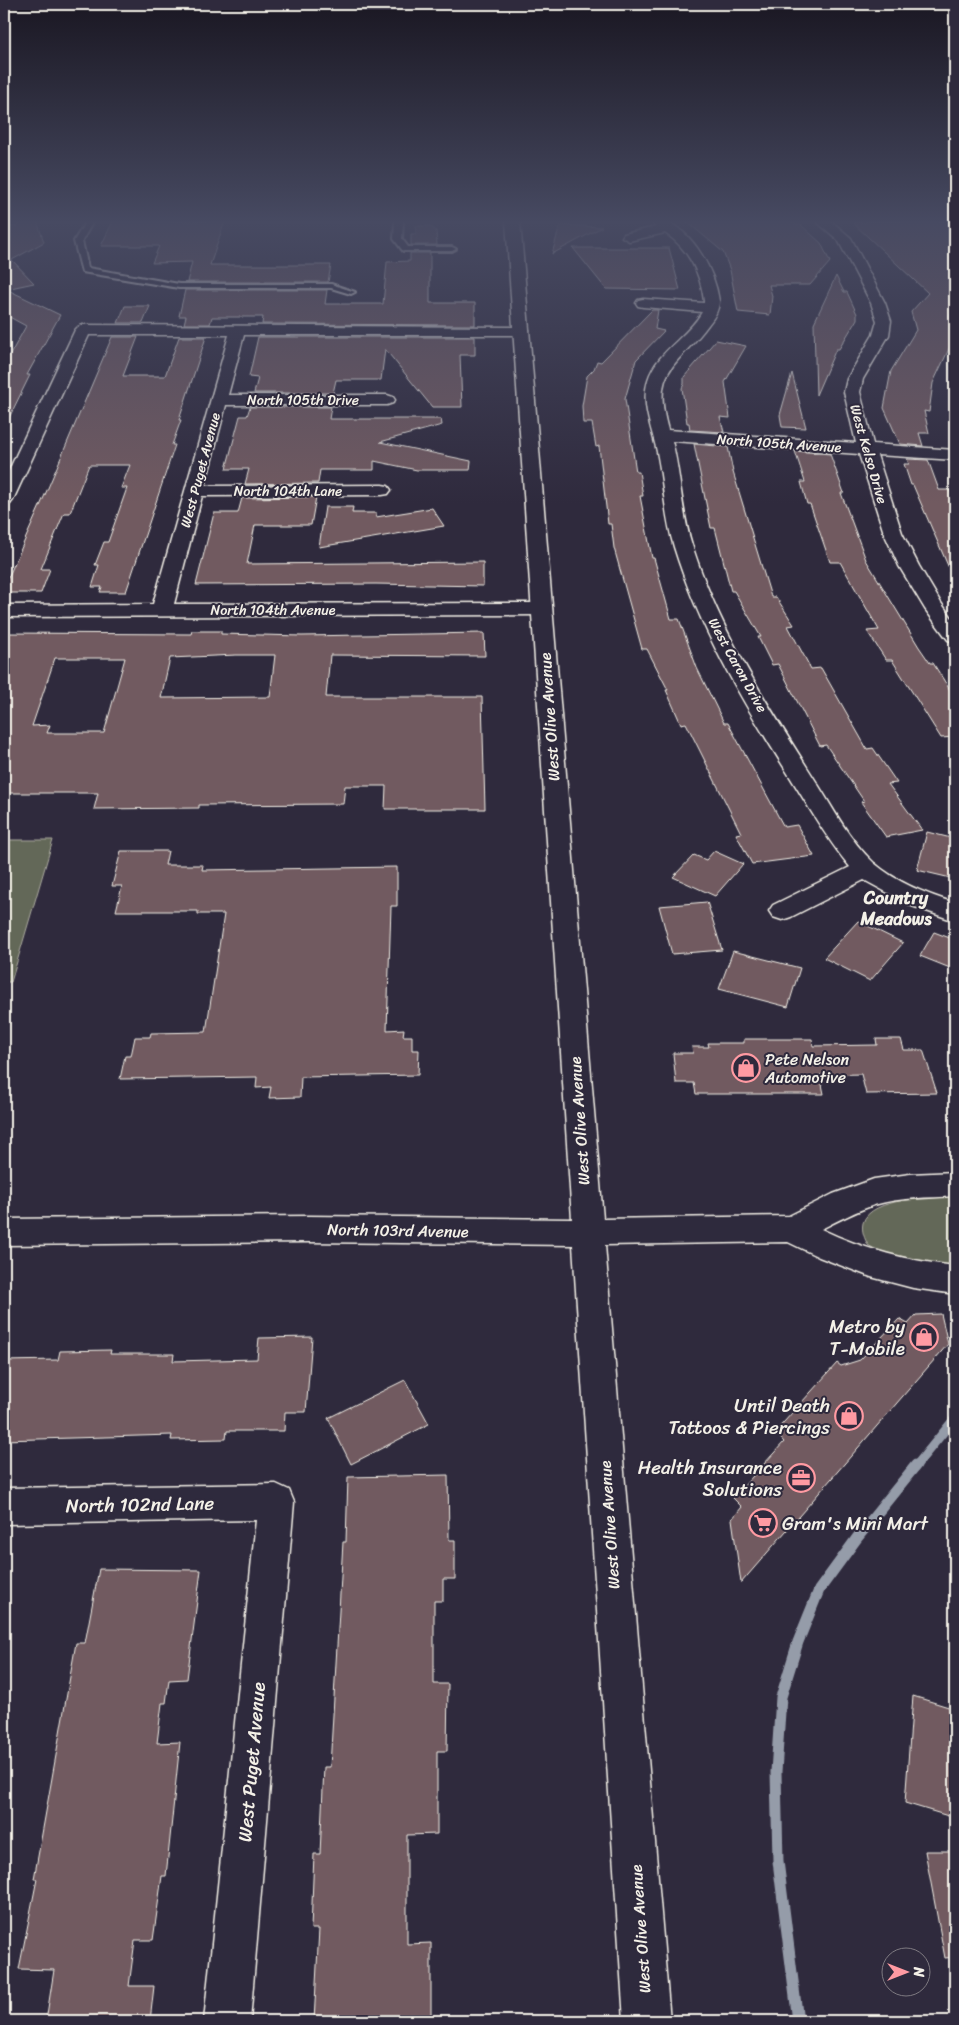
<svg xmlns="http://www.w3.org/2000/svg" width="959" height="2025" font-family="Sriracha,sans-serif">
<rect width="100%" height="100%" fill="#2f2a3d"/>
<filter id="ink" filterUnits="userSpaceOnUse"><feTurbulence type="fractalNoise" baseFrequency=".02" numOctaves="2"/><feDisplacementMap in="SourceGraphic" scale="10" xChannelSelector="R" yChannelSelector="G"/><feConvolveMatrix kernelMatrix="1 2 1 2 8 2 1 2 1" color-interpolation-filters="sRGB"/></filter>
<g filter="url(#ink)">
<!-- green -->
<g fill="#646759" stroke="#acaca0">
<path d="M4 840H53L11 982H4Z"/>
<path d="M955 1197V1272C927 1269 893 1262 868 1245 865 1239 861 1231 863 1223 870 1197 934 1197 955 1197Z"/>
</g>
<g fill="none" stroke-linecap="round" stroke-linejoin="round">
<!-- stream-far1 -->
<path stroke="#959ca9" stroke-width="9" d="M915 1467 955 1418"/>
<!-- stream -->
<path stroke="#959ca9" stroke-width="11" d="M798 2021 778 1861 776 1772 781 1697 798 1642 819 1590 857 1538 916 1465"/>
</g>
<!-- building -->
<g fill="#715a60" stroke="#f4f1e8" fill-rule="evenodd">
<path d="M17 221H37L44 242 12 260 34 283 6 289 60 315 27 375H30L4 428V355H10L26 326 4 314V242L10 238 7 227 18 226Z"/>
<path d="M113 221H225L210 265H331L328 282H187L192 262 152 263 159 246H101Z"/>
<path d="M686 221H790L797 225H801L821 243 830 262 810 285H769L772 296 770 315 738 312 730 270 723 252Z"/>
<path d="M878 221H955V315H949L955 336 933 383 929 412 924 411 929 433H919L923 446 900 444 884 408 891 371 916 330 911 312 928 293 853 223Z"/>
<path d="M560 225 602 227 552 254Z"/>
<path d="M416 226H430L436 231 437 245H411V234H416Z"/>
<path d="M573 248H669L680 290 606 289Z"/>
<path d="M410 253H430V303H475V325L262 324 263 317H212L210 324H184L186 316H179L185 290H327L325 304H383L387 262 410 261Z"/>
<path d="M836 276 844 292H847L857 314V319L839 349H836L816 395 814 323Z"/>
<path d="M125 306H150L143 323H118Z"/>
<path d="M652 310H658L655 329 664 331 636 360 625 399 636 472H639L643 496H640L652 558H654L671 619H679L697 668 724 723H728L784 827 797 825 814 856 752 864 736 834 741 833 686 723 681 724 666 690H668L647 649H642L614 548 611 524H608L599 446 596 447 592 423H583L582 406 587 376 594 369 597 361 601 362Z"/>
<path d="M112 337H138L123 376H165L179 337H206L179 420H181L172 445H175L126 592H100L102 587H92L99 565H95L104 542H108L127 488H121L130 465H89L70 513H64L41 569H50L41 593H4V587L48 488Z"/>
<path d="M258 337H475V355H460L462 407H432L385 349 381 380H336L333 393H254L258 378 249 377Z"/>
<path d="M716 340 746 346 725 382 730 418 720 417 724 432 690 430 689 423H687L682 388 684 384V377Z"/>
<path d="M792 373 806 428 782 427 780 415Z"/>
<path d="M250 407H331L329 419H441L442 425 380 442 471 461 470 470H417L374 461V470H320L318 483 245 484 249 469H226L240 416H247Z"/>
<path d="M694 444 728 447 733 472 771 597H776L794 625 788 626 811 669 821 668 867 749 873 748 897 783 888 784 922 830 886 837 861 802 864 801 826 745 820 746 778 664 772 665 758 637H761L734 591H731L715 528H711Z"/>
<path d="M795 451 830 454 844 493H841L866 560 919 647 930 663H933L955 698V737L941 738 892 660H886L867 631 879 630 840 562H830L810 504H807L801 482H805Z"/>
<path d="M907 459 928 460 939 490H949L955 502V582L913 485H911L904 464H909Z"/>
<path d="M316 497 311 525H255L247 564 483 562V586L376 584 196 585 214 513H238L242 498Z"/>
<path d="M325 507H353L352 513H376V517L432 508 444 526 319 547Z"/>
<path d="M192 631H221V634L302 636 484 633 485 656 330 655 326 697H482L485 809H385L386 786H345L343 804 199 805V808L94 809 98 793H4V633L191 634ZM236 655H275L270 697 161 698 170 658ZM55 658H125L104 733H47L50 725 32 726Z"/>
<path d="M927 832 955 839V879L917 870Z"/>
<path d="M121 851H168L165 865H203L202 870 397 867V906H391L387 1030 404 1029 403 1036H412V1050H419L418 1075 301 1077 300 1097 269 1098 271 1087 256 1088 257 1077 120 1079 125 1056H131L135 1037H150L151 1033 206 1032 224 914H198V911H116L122 886H112Z"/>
<path d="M714 851 743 864 715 896 673 877 694 855 706 860Z"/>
<path d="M707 902 722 950 672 954 659 906Z"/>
<path d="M858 921 903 943 870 981 824 958Z"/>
<path d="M934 932 955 940V970L920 956Z"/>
<path d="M733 951 800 968 788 1007 719 989Z"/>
<path d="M744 1039H812L813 1046 877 1045 876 1039H901L904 1050H923L937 1093 866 1094 861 1074 820 1075 824 1094H696L694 1083H676L673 1053H693L692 1047H709L708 1043H744Z"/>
<path d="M941 1314 948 1344 741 1583 732 1519 742 1507 733 1498 784 1442 775 1432 837 1363 841 1366 860 1360 899 1319 908 1324 916 1315Z"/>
<path d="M312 1337 306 1412H285L284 1431H227L226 1439 171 1440 172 1435 4 1440V1361L58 1360 60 1351 111 1350 110 1354H174L173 1361 257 1359 259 1338Z"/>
<path d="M405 1380 429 1424 351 1464 328 1418Z"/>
<path d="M448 1475 449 1540H455V1579H443V1601H434V1684H448L447 1751H437V1834L407 1835V1944L431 1943V2021H314L319 1929H311L314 1854H320L324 1767H330L343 1542H346L348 1477Z"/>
<path d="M99 1569 201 1570 187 1679 169 1680 166 1703H162L157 1743 180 1742 166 1876H162L153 1940H135L129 1986H154L150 2021H46L54 1970 19 1969 37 1879H34L76 1643H85Z"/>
<path d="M913 1696 955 1709V1818L905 1803Z"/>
<path d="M925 1851H955V1957L945 1958Z"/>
</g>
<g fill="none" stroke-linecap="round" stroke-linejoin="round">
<defs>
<g id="lane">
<path d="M86 221H93L82 241 88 268 179 284H331L355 292 351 294 331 288H179L82 272 74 241Z"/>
<path d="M395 221H403L402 239 408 247H452L456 249 452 251H403L394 239Z"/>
</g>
<g id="street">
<path d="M650 221C654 221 661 220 665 221 694 232 715 272 719 301 719 310 714 318 708 325 676 368 651 369 668 430L856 443 844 392 847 379 873 335 877 321 871 303 838 240 816 221H831L851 238 885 303 891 321 889 335 863 379 860 392 873 444 955 450V460L877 455 902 533 919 566 941 603 955 622V642L948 640 925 609 899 566 884 533 859 454 672 441C681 475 681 511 692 545 719 631 769 707 817 783 834 810 850 841 874 863 896 882 928 895 955 903V921L912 906 864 880 791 917 782 920 773 917 769 911 773 905 850 867C826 838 807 804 787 772 742 701 699 628 674 547 665 518 664 487 658 457 654 432 640 406 648 380 657 351 688 337 702 312L643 307 638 306 636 303 638 300 643 299 704 303V301C701 274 688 248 665 233L629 241 622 237 624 234 656 227Z"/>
<path d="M83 325 526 327 529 330 526 333 521 335H244L228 395H387L393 397 395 400 393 403 387 405H226L205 486 382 485 388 486 391 490 388 494 382 495 202 496 174 604 542 603 549 605 552 609 549 613 542 615 4 617V605L153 604 229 335H89L13 500 10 504 4 505V481L75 330 78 327Z"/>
<path d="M276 1484 289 1490 294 1502 250 2021H204L256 1520 4 1524V1488Z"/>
</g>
<path id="secondary" d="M506 221H520L603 1219 789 1216 833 1194 874 1179 910 1174 955 1172V1196C929 1198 900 1197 874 1205 856 1211 839 1220 821 1229 865 1250 908 1261 955 1266V1294L913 1288 871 1277 819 1257 788 1242 605 1245 670 2021H624L573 1245 309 1242 4 1245V1219L309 1216 572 1219Z"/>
</defs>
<!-- lane casing -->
<use href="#lane" stroke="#f4f1e8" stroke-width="4"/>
<!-- street casing -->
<use href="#street" stroke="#f4f1e8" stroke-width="3"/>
<!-- secondary casing -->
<use href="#secondary" stroke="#f4f1e8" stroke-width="3"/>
<!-- lane -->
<use href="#lane" fill="#2f2a3d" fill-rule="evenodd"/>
<!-- street -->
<use href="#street" fill="#2f2a3d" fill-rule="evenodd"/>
<!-- secondary -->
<use href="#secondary" fill="#2f2a3d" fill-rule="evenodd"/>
</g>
</g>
<!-- sky -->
<linearGradient id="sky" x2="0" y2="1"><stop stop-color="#1a1722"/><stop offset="0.44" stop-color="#474a62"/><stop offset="1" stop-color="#474a62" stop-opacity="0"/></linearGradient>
<rect width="959" height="504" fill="url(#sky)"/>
<!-- icons -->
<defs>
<symbol id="shop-ring" viewBox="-11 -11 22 22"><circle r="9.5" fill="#2f2a3d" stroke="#ff9aa2" stroke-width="1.5"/><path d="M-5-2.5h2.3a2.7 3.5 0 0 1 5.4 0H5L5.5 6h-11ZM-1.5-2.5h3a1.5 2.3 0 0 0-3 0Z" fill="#ff9aa2"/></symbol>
<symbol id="office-ring" viewBox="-11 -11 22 22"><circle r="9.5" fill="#2f2a3d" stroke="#ff9aa2" stroke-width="1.5"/><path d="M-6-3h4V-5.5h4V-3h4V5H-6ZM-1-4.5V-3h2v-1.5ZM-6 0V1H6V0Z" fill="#ff9aa2"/></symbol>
<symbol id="supermarket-ring" viewBox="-11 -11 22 22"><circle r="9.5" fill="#2f2a3d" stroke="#ff9aa2" stroke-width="1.5"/><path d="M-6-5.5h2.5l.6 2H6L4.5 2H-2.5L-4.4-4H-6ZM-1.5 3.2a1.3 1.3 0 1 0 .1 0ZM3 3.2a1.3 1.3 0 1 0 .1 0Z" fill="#ff9aa2"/></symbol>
</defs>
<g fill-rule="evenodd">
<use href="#shop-ring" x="730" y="1052" width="32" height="32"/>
<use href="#shop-ring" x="908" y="1321" width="32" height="32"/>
<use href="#shop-ring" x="833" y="1400" width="32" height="32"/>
<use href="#office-ring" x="785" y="1462" width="32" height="32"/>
<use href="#supermarket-ring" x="747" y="1507" width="32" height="32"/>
</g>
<g text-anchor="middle" stroke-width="4" stroke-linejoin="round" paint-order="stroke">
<!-- far-street labels -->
<g font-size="14" fill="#f4f1e8" stroke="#2f2a3d">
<text x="303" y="405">North 105th Drive</text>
<text transform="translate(779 443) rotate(4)" y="5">North 105th Avenue</text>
<text transform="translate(869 454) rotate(74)" y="5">West Kelso Drive</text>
<text transform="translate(200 470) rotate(-75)" y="5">West Puget Avenue</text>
<text x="288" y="496">North 104th Lane</text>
<text x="273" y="615">North 104th Avenue</text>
<text transform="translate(738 665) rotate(61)" y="5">West Caron Drive</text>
</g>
<!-- street labels -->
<g font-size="16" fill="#f4f1e8" stroke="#2f2a3d">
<text transform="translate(549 717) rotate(-94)" y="6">West Olive Avenue</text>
<text transform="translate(579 1121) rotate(-94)" y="6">West Olive Avenue</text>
<text transform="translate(398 1230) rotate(1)" y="6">North 103rd Avenue</text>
<text transform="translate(609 1525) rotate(-94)" y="6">West Olive Avenue</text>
<text transform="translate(640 1929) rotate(-94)" y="6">West Olive Avenue</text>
</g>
<!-- poi labels -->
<g font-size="16" fill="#f4f1e8" stroke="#2f2a3d" text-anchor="start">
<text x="765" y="1065">Pete Nelson<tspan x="765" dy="18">Automotive</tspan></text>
</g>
<!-- neighbourhood labels -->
<g font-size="18" font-weight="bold" fill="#f4f1e8" stroke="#2f2a3d">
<text x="896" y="904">Country<tspan x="896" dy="21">Meadows</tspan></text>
</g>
<!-- near-poi labels -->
<g font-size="19" fill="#f4f1e8" stroke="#2f2a3d" text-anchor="end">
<text x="905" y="1333">Metro by<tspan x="905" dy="22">T-Mobile</tspan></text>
<text x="830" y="1412">Until Death<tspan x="830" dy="22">Tattoos &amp; Piercings</tspan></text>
<text x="782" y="1474">Health Insurance<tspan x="782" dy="22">Solutions</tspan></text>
<text x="782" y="1530" text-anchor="start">Gram's Mini Mart</text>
</g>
<!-- near-street labels -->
<g font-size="19" fill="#f4f1e8" stroke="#2f2a3d">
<text transform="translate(140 1504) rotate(-1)" y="7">North 102nd Lane</text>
<text transform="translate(251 1762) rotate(-85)" y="7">West Puget Avenue</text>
</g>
</g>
<!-- margin -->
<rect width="959" height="2025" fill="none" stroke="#2f2a3d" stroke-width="20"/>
<rect x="10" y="10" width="939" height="2005" fill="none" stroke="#f4f1e8" stroke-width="2" filter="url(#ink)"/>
<!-- north arrow -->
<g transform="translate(906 1972) rotate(90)"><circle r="24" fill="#2f2a3d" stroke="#7e7a81"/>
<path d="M0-4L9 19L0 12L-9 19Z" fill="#ff9aa2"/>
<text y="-8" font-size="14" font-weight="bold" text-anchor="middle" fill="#f4f1e8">N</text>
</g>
</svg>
